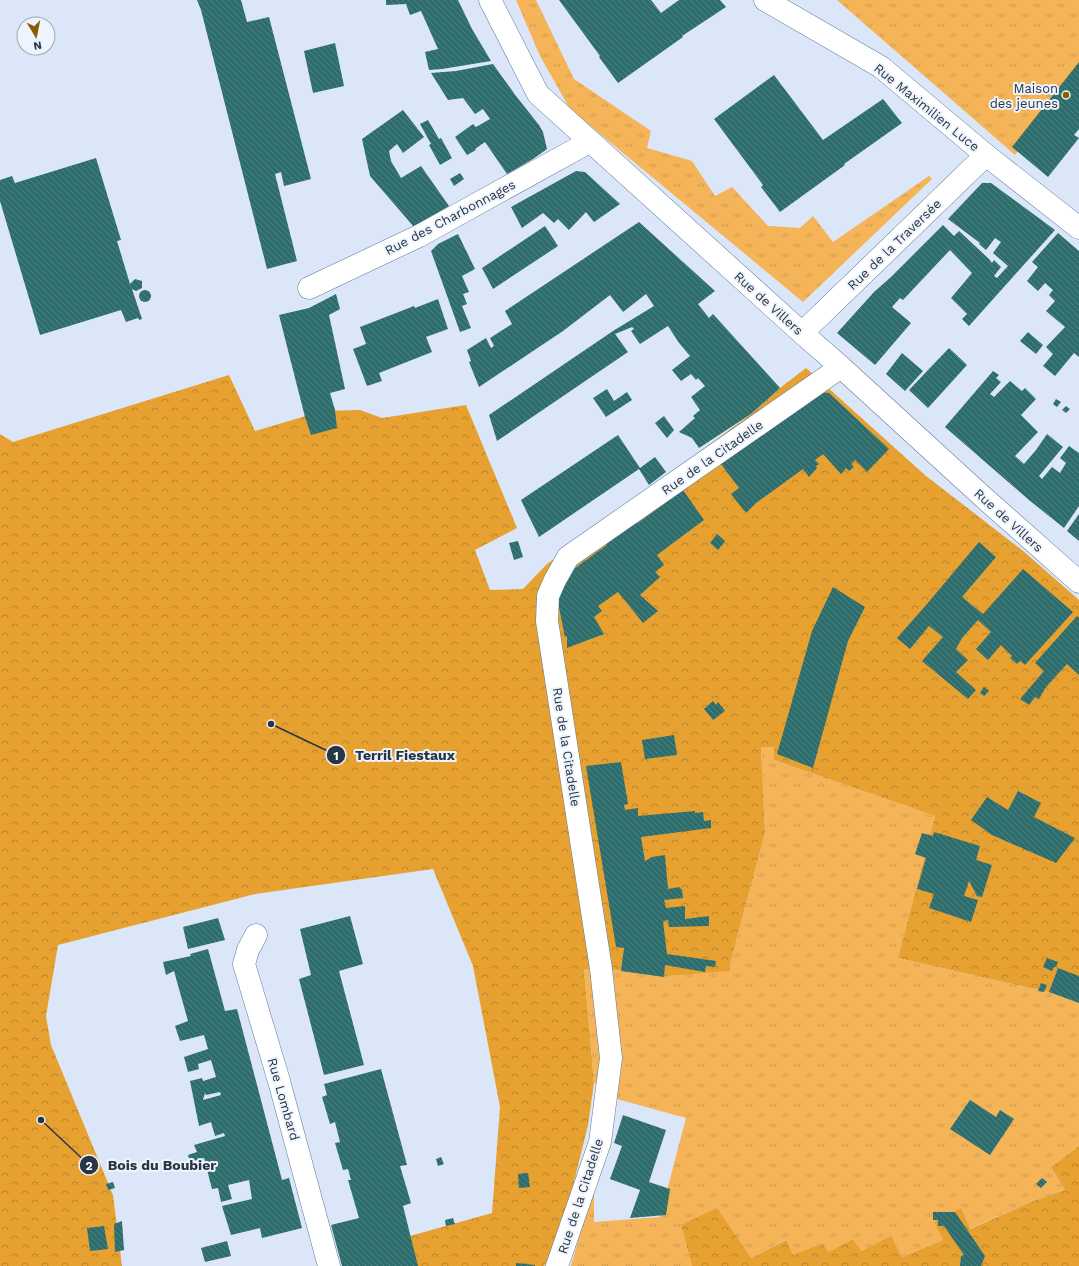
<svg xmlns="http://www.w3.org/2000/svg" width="1079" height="1266" font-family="'Work Sans',sans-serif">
<defs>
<pattern id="grass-tufts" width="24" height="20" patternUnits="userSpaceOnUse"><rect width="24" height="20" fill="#f4b457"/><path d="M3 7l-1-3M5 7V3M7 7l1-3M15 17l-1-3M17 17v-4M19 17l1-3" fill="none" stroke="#d19b4d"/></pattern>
<pattern id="forest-crowns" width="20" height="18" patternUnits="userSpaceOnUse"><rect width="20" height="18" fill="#e7a131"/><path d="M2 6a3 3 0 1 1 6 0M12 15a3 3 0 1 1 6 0" fill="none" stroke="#bb842b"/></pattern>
<pattern id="building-back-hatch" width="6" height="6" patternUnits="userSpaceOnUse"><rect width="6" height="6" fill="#2d6d6c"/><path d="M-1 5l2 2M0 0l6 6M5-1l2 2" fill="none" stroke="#518283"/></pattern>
</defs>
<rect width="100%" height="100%" fill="#dbe7f8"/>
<!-- grass -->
<g fill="url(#grass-tufts)">
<path d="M516 0H536L574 79 651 131 647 148 692 161 715 196 732 187 768 226 800 228 813 216 833 242 929 176 932 179 803 302 570 109 540 56Z"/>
<path d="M837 0H1079V71L1015 155Z"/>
<path d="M761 747H774V760L935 816 898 958 1079 999V1146L1051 1167 1065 1190 1033 1201 969 1229 961 1208 943 1240 902 1257 891 1237 860 1251 853 1239 828 1252 823 1243 793 1256 785 1240 751 1258 681 1225 692 1266H571L594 1184V1222L660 1217 686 1118 617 1099 594 1083 584 969 621 970 730 971 731 960 765 833Z"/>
</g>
<!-- forest -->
<g fill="url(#forest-crowns)">
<path d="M806 368 926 476 1022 550 1079 600V999L898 958 935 816 774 760V747H761L765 833 731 960 730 971 664 976 621 970 584 969 594 1083 588 1125 559 1243 544 1266H417L410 1236 492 1213 500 1107 473 966 433 869 255 894 58 945 46 1016 51 1045 113 1195 122 1266H0V434L13 442 229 375 255 431 323 411 360 410 382 418 466 405 517 528 475 550 490 590 523 589 547 564 751 414 780 388Z"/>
<path d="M1079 1146V1266H692L681 1225 717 1208 751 1258 786 1240 793 1255 823 1243 828 1252 853 1239 861 1251 891 1236 902 1257 943 1240 934 1222 961 1208 970 1229 1033 1201 1065 1190 1051 1167Z"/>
</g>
<!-- building -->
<g fill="url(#building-back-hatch)" fill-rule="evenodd">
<path d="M197 0H241L247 22 269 17 311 179 284 186 281 172 275 174 297 261 267 269 201 10Z"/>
<path d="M386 0H458L472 29 491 61 442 69 429 70 425 52 438 49 421 11 410 15 406 4 386 5Z"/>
<path d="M559 0H651L661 13 679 0H720L726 7 682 36 683 37 618 83 599 57 600 56Z"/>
<path d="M335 43 344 86 313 93 304 51Z"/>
<path d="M1079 62V129L1074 135 1079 138 1048 177 1012 147Z"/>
<path d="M493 64 516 96 539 125 543 132 547 149 533 159 507 174 485 142 475 149 476 150 467 155 455 137 473 124 476 127 490 119 483 109 475 114 463 98 448 100 431 73 456 71Z"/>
<path d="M774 75 823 140 883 99 902 123 844 164 845 165 780 212 761 187 763 185 714 119Z"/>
<path d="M403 110 424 137 403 153 397 144 389 151 391 161 401 178 421 166 449 206 414 227 370 176 362 139Z"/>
<path d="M428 120 439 139 441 138 452 158 440 165 429 145 431 144 420 124Z"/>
<path d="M96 158 121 240 117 241 130 284 135 279 142 281V288L136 291 132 289 142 319 139 320 138 318 126 322 121 310 40 335 0 201V180L12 176 15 183Z"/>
<path d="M576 171 585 172 620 204 594 222 586 212 569 230 558 219 554 223 543 213 522 228 511 207Z"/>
<path d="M460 173 464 179 454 186 450 179Z"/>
<path d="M982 183H991L1055 230 969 326 962 319 967 314 951 298 972 273 950 250 903 300 900 298 892 307 911 323 875 365 837 333 874 292 891 277 943 225 954 236 959 231 989 259 992 263 994 260 1001 267 994 276 997 278 1008 266 993 253 1001 242 995 238 986 250 979 244 980 243 948 219Z"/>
<path d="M639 222 715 291 698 304 709 318 713 314 780 388 751 414 699 448 692 438 679 432 695 418 693 416 700 410 691 397 705 386 698 378 696 380 691 374 681 381 672 370 690 356 679 343 668 326 640 344 631 331 634 329 632 327 615 334 628 352 497 441 489 415 613 331 654 306 646 294 623 312 610 295 563 331 479 387 469 362 471 361 467 350 486 338 491 348 494 346 490 338 512 324 505 311Z"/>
<path d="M545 226 558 246 493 289 482 268Z"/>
<path d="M1058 233 1079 251V357L1074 353 1055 376 1043 366 1053 354 1046 347 1065 327 1046 311 1055 301 1049 295 1053 290 1045 283 1038 291 1027 281 1038 267 1032 262Z"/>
<path d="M458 234 475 269 462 276 469 292 463 294 467 304 462 306 471 328 460 332 431 251 438 244Z"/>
<circle cx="145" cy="296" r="6"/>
<path d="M336 294 340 309 329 315 345 389 330 393 335 410 337 428 311 435 305 417 279 315 309 308Z"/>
<path d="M438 299 448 329 426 337 432 352 379 373 382 381 367 386 353 349 366 344 360 327 414 306 415 308Z"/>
<path d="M1028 332 1043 345 1036 354 1020 341Z"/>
<path d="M949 348 967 365 928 408 909 390Z"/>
<path d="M902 353 923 371 905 391 886 374Z"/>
<path d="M993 371 999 375 996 378 1001 382 990 394 994 397 1010 381 1022 391 1025 388 1036 399 1021 415 1038 432 1015 456 1024 464 1036 450 1047 434 1063 447 1039 476 1042 479 1052 467 1060 473 1066 463 1060 458 1069 446 1079 453V506L1064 528 1029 500 945 427Z"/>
<path d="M607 389 614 401 627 392 632 400 606 417 593 398Z"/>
<path d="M818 392 829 393 889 449 867 472 855 460 851 464 854 467 849 471 846 468 841 474 823 454 815 460 819 464 816 466 817 468 809 477 803 469 756 503 746 513 731 494 739 488 721 464Z"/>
<path d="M1056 399 1061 402 1057 407 1053 404Z"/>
<path d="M1066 406 1070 409 1066 413 1062 410Z"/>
<path d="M664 416 674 430 667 438 655 423Z"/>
<path d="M618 435 640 468 655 457 666 472 649 485 639 469 539 537 521 500Z"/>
<path d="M683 490 704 520 657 555 664 565 655 572 660 577 640 595 658 611 643 623 618 592 598 606 602 611 594 617 604 634 567 648V636L565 637 555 588 560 579 607 545 604 541 635 520 638 523Z"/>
<path d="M1079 514V541L1067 531Z"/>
<path d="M717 534 725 541 718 550 710 543Z"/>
<path d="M518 541 523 557 514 560 509 543Z"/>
<path d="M979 542 996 557 962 597 983 614 1023 569 1073 612 1025 665 1020 661 1017 664 1010 658 1012 656 1001 645 988 660 976 649 991 632 978 620 962 638 956 649 968 660 956 672 976 690 968 699 922 661 943 637 929 626 910 649 897 638 927 604Z"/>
<path d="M833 587 865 607 848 641 813 768 777 754 812 631Z"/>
<path d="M1077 616 1079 618V675L1067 664 1046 687 1039 699 1035 697 1029 705 1020 699 1044 671 1035 663Z"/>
<path d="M984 687 989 691 984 696 980 693Z"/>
<path d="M713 701 716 705 718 702 725 711 713 720 704 709Z"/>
<path d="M674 735 677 755 645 759 642 740Z"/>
<path d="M621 762 628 804 624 805 625 810 638 808V816L695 811V813L703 812 704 821 711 820V828L641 837 645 861 652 857 665 855 668 889 679 887 682 890 683 898 664 900 666 908 685 906V919L709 916V926L669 927 668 920 663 921 667 954 716 961 715 967 706 966 705 972 665 965 664 977 621 971 624 948 616 947 586 766Z"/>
<path d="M1018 791 1041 803 1034 817 1075 838 1056 863 992 835 971 820 987 797 1008 810Z"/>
<path d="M934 832 980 846 976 860 992 865 982 897 977 896 969 881 964 896 978 900 971 922 929 908 934 894 917 889 926 858 915 854 922 833 933 836Z"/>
<path d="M350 916 363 964 339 971 364 1065 324 1075 299 979 311 975 300 929Z"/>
<path d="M218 918 225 940 188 949 183 927Z"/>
<path d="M208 949 225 1011 237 1009 282 1180 289 1178 302 1228 262 1238 260 1228 231 1235 222 1206 252 1199 249 1180 228 1185 232 1199 221 1202 218 1188 212 1189 204 1158 190 1162 188 1155 197 1152 194 1145 225 1136 224 1133 215 1136 211 1122 199 1126 190 1081 202 1078 203 1081 216 1077 211 1060 198 1064 199 1069 188 1072 184 1057 208 1049 204 1035 180 1041 175 1026 188 1021 174 971 166 975 163 962 191 956 190 954ZM220 1092 221 1095 203 1100 205 1093 206 1095Z"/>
<path d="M1047 958 1058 962 1056 967H1054L1052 971 1043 967Z"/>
<path d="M1058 968 1079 976V1003L1049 992Z"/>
<path d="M1041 983 1047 985 1044 992 1038 991Z"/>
<path d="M381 1069 407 1165 400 1166 411 1203 403 1206 418 1266H342L331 1225 359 1218 348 1180H351L348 1169 343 1170 335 1143 340 1142 335 1122 330 1124 322 1097 327 1095 324 1084Z"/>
<path d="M970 1100 996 1117 1000 1110 1014 1119 990 1155 950 1129Z"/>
<path d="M623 1115 666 1130 649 1182 670 1189 666 1215 630 1218 640 1190 610 1179 622 1146 614 1143Z"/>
<path d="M441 1157 444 1164 438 1166 436 1159Z"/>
<path d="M528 1173 530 1187 519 1188 518 1174Z"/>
<path d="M1042 1178 1047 1182 1041 1188 1036 1184Z"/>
<path d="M113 1182 115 1188 108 1190 106 1184Z"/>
<path d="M933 1212H955L985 1256 981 1266H960L961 1256 964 1255 944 1226H938V1220H933Z"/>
<path d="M453 1218 455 1224 446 1226 445 1220Z"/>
<path d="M122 1221 124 1250 115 1252 114 1224Z"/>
<path d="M104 1226 108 1249 90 1251 87 1228Z"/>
<path d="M227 1241 231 1256 205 1262 201 1248Z"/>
<path d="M516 1263 535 1265V1266H516Z"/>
</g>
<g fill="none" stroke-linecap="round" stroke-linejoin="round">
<defs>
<g id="minor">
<path d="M490 0 538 94 802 333 841 367 982 496 1079 582"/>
<path d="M765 0 881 67 986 155 1079 228"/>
<path d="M309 288 419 236 589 142"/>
<path d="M802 333 986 155"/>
<path d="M256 935 248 950 244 964 279 1081 329 1266"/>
<path d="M557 1266 600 1142 611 1058 601 969 547 621 548 596 555 580 568 557 841 367"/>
</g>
</defs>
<!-- minor casing -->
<use href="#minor" stroke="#5d7a9d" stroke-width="23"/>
<!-- minor -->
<use href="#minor" stroke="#fff" stroke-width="22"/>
</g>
<!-- markers -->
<circle fill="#8a5b00" stroke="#eef4fc" stroke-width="1.5" cx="1066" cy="95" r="4"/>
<g text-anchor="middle" stroke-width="4" stroke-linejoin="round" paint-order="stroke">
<!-- poi labels -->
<g font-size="13" fill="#283544" stroke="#eef4fc" text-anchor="end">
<text x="1058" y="93">Maison<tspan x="1058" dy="15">des jeunes</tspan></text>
</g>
<!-- street labels -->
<g font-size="13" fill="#283544" stroke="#eef4fc">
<text transform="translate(927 107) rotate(39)" y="5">Rue Maximilien Luce</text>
<text transform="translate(450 217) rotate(-28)" y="5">Rue des Charbonnages</text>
<text transform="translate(894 244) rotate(-44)" y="5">Rue de la Traversée</text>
<text transform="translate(769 303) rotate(42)" y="5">Rue de Villers</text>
<text transform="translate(712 457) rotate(-35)" y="5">Rue de la Citadelle</text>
<text transform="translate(1009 520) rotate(42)" y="5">Rue de Villers</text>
<text transform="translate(567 747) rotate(81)" y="5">Rue de la Citadelle</text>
<text transform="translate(284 1099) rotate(74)" y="5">Rue Lombard</text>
<text transform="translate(580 1196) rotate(-72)" y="5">Rue de la Citadelle</text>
</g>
</g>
<!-- callouts -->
<path fill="none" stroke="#283544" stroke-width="1.5" d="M271 724L336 755M41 1120L89 1165"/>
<g fill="#283544" stroke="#eef4fc" stroke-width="1.5">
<circle cx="271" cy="724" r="4"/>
<circle cx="41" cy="1120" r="4"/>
<circle cx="336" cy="755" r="10"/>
<circle cx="89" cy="1165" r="10"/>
</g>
<g font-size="12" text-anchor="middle" font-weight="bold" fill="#fff">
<text x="336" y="760">1</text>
<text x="89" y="1170">2</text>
</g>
<g font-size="14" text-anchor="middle" font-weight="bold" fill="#283544" stroke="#eef4fc" stroke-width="4" stroke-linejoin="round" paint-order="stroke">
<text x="405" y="760">Terril Fiestaux</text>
<text x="162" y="1170">Bois du Boubier</text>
</g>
<!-- north arrow -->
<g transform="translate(36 36) rotate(170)"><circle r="19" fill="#eef4fc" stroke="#9fa8b2"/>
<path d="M0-3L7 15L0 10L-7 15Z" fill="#8a5b00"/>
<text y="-6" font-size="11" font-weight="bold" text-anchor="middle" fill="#283544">N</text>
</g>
</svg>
